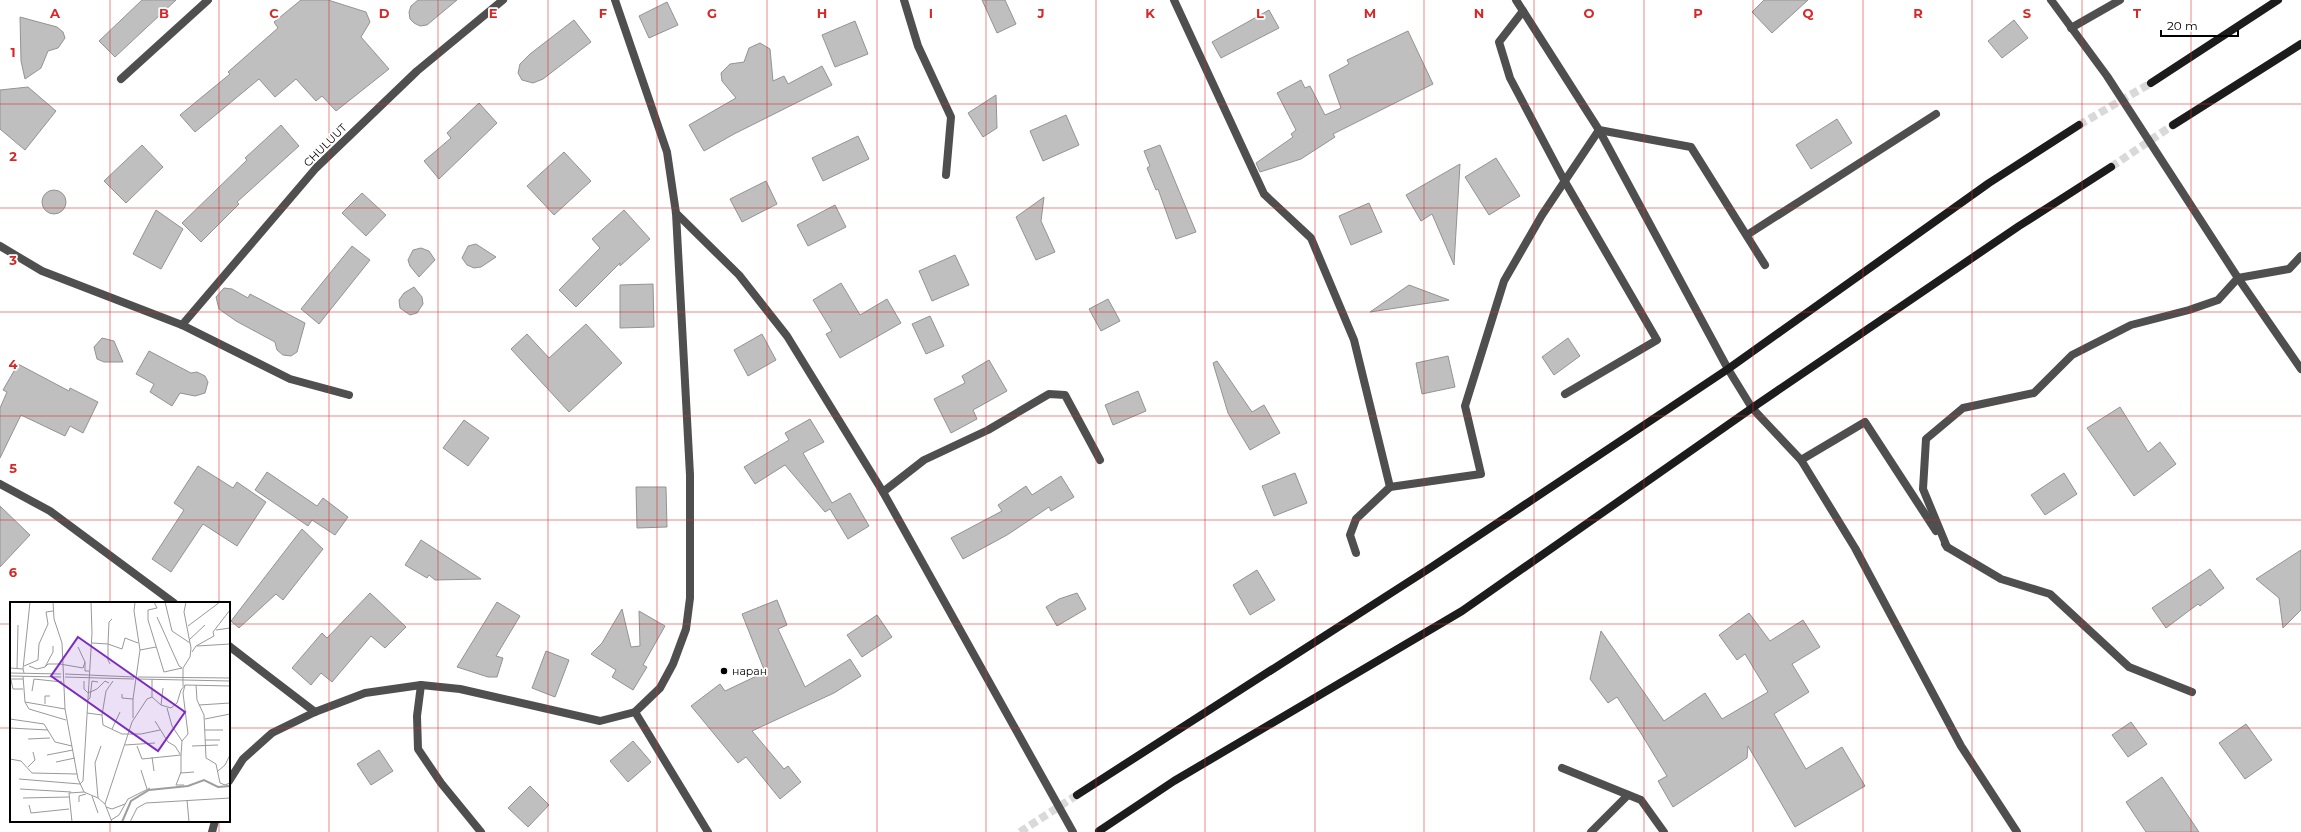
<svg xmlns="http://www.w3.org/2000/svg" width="2301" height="832" font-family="Montserrat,sans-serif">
<rect width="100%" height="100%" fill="#fff"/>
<!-- building -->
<g fill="#bfbfbf" stroke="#939393">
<path d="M142 0H176L115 57 99 41Z"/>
<path d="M301 0H328L366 12 370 22 361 37 389 69 336 111 322 96 316 101 296 79 275 97 259 79 195 132 180 115 230 74 228 72 278 28 274 22Z"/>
<path d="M418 0H457L427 25 420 26 414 23 410 19 409 12 411 6Z"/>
<path d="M982 0H1005L1016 24 997 33Z"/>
<path d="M1764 0H1808L1772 33 1752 12Z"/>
<path d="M667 2 678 25 649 38 639 16Z"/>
<path d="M1269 10 1279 28 1221 58 1212 42Z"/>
<path d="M20 17 57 27 63 32 65 38 58 48 48 51 41 68 25 79 21 61Z"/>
<path d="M574 20 591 42 543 79 533 83 522 80 518 73 520 64 530 54Z"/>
<path d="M2014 20 2028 38 2002 58 1988 41Z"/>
<path d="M855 21 868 54 835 67 822 35Z"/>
<path d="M1408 31 1433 84 1333 134 1335 137 1301 159 1260 172 1256 163 1293 137 1291 134 1296 130 1277 93 1301 80 1305 88 1310 86 1325 115 1341 108 1329 75 1349 64 1347 60Z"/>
<path d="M760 43 770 49 773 81 784 76 788 84 822 66 832 85 734 134 704 151 689 125 736 98 722 81 721 73 730 64 744 62 749 48Z"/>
<path d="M28 87 56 111 25 150 0 129V90Z"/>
<path d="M996 95 997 128 983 137 968 113Z"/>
<path d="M479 103 497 123 439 179 424 161 451 138 447 133Z"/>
<path d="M1066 115 1079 145 1043 161 1030 131Z"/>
<path d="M1837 119 1852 143 1811 169 1796 145Z"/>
<path d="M281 125 299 146 237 202 239 204 201 242 182 223 247 160 245 158Z"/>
<path d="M858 136 869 159 823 181 812 158Z"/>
<path d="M142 145 163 167 126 203 104 181Z"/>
<path d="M1160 145 1196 232 1176 239 1158 189 1156 190 1147 168 1150 166 1144 151Z"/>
<path d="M564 152 591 181 554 215 527 186Z"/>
<path d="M1496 158 1520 196 1489 215 1465 177Z"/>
<path d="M1460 164 1454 265 1432 214 1421 221 1406 195Z"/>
<path d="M766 181 777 204 742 222 730 199Z"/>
<circle cx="54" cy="202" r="12"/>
<path d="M362 193 386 215 366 236 342 213Z"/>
<path d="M1044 197 1041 221 1055 252 1036 260 1016 217Z"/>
<path d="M1369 203 1382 232 1351 245 1339 216Z"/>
<path d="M835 205 846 227 808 246 797 225Z"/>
<path d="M156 210 183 229 161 269 133 254Z"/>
<path d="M624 210 650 239 620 266V263L576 307 559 290 600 248 592 239Z"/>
<path d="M476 244 496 257 481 267 474 268 467 265 462 258 468 246Z"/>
<path d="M352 246 370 260 319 324 301 309Z"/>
<path d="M421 248 429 251 435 260 419 277 410 266 408 260 413 250Z"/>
<path d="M955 255 969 285 932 301 919 271Z"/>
<path d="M841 283 860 315 887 299 901 323 840 358 826 334 832 331 813 300Z"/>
<path d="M653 284 654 327 620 328V285Z"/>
<path d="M1409 285 1449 300 1370 312Z"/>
<path d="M414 287 422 297 423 304 417 313 410 315 400 308 399 300 404 293Z"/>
<path d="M224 288 232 289 248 298 250 294 305 323 297 352 291 356 283 355 277 350 275 342 236 321 219 309 216 297Z"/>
<path d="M1108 299 1120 321 1101 331 1089 309Z"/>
<path d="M930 316 944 346 926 354 912 324Z"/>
<path d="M586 324 622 363 569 412 511 349 527 334 549 358Z"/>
<path d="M762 334 776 360 748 376 734 350Z"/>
<path d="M102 338 114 341 123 362H104L97 359 94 347Z"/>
<path d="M1568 338 1580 356 1554 375 1542 357Z"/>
<path d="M149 351 191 373 197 372 205 376 208 382 205 393 195 396 180 393 172 406 150 392 154 384 136 374Z"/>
<path d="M1448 356 1455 387 1422 394 1416 363Z"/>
<path d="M989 360 1007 391 973 410 977 419 951 433 934 399 965 383 962 376Z"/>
<path d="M1217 361 1252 412 1264 405 1280 433 1250 450 1228 413 1213 363Z"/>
<path d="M18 364 69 391 70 388 98 402 83 433 70 426 65 436 21 415 0 458V408L7 392 3 390Z"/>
<path d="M1138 391 1146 411 1113 425 1105 405Z"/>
<path d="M2120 407 2148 452 2160 442 2176 464 2134 496 2087 428Z"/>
<path d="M810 419 824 442 803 453 832 503 850 493 869 526 848 539 830 509 825 512 785 465 755 484 744 467 789 440 785 433Z"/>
<path d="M464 420 489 438 468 466 443 448Z"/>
<path d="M198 466 233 488 237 482 266 502 237 546 203 524 171 572 152 559 184 510 174 503Z"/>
<path d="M267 472 317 506 323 498 348 517 335 535 312 520 308 526 255 490Z"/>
<path d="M1295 473 1307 503 1274 516 1262 486Z"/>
<path d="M2064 473 2077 494 2045 515 2031 495Z"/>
<path d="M1061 476 1074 497 1051 511 1049 507 1007 535 963 559 951 538 1002 511 998 505 1026 486 1032 495Z"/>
<path d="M636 487H666L667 527 637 528Z"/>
<path d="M0 506 30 535 0 567Z"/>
<path d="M302 529 323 549 283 600 276 594 239 628 231 621Z"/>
<path d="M421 540 481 579 435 580 429 575 427 578 405 565Z"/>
<path d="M2301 550V610L2283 628 2279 598 2256 579Z"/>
<path d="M2210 569 2224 588 2200 606 2198 604 2166 628 2152 608Z"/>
<path d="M1257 570 1275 600 1250 615 1233 585Z"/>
<path d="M370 593 406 627 385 648 371 636 332 682 321 673 311 685 292 668 322 633 327 638Z"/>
<path d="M1077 593 1086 609 1057 626 1046 607 1059 599Z"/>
<path d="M777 600 787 625 778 629 805 687 850 659 861 676 834 693 752 731 784 769 788 766 801 782 780 799 746 757 738 763 691 706 720 684 725 691 765 672 742 614Z"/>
<path d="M497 602 520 616 496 656 503 658 497 677H488L457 667Z"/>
<path d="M622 609 631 647 640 646 639 611 665 626 643 665 647 667 633 690 612 677 616 670 591 654 602 643Z"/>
<path d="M1749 613 1770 641 1803 620 1820 647 1792 664 1809 692 1774 714 1806 769 1842 747 1865 786 1795 827 1748 746 1747 758 1673 807 1658 781 1667 776 1642 735 1617 697 1608 703 1590 679 1601 631 1664 721 1705 693 1722 719 1768 692 1745 654 1737 660 1719 635Z"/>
<path d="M877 615 892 637 862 657 847 635Z"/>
<path d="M546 651 569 660 555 697 532 688Z"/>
<path d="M2131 722 2147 744 2128 757 2112 735Z"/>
<path d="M2246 724 2272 760 2245 779 2219 743Z"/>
<path d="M633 741 651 762 628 782 610 761Z"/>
<path d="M379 750 393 771 371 785 357 764Z"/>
<path d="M2162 777 2199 832H2146L2126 802Z"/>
<path d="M530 786 549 805 528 827 508 808Z"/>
</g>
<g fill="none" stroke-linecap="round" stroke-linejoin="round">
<!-- secondary-tunnel -->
<g stroke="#d9d9d9" stroke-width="8" stroke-dasharray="8 4" stroke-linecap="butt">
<path d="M2079 125 2151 83"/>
<path d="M2111 167 2173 125"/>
<path d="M1020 832 1077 795"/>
</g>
<!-- street -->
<g stroke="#4f4f4f" stroke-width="8">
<path d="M904 0 918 46 951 117 946 175"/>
<path d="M1174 0 1264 194 1311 238 1354 340 1390 487 1356 519 1350 535 1356 553"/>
<path d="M1516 0 1599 130 1728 369 1752 408 1801 460 1855 548 1961 746 2017 832"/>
<path d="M2051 0 2107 76 2238 278 2301 369"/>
<path d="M1523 11 1499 42 1510 78 1564 180 1657 340 1565 394"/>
<path d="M2071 28 2120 0"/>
<path d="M121 79 208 0"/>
<path d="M676 213 739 275 787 336 883 492 1073 832"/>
<path d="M1747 235 1936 114"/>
<path d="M0 246 42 271 182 325 290 379 349 395"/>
<path d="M182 325 316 168 417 71 503 0"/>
<path d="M1801 460 1865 422 1936 531"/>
<path d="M0 484 50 511 174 603"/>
<path d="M1390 487 1481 474 1465 406 1504 281 1542 215 1599 130 1691 147 1765 265"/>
<path d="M883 492 924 460 988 430 1049 394 1065 395 1100 460"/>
<path d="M1945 544 1947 547 2001 579 2050 594 2129 667 2192 692"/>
<path d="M1947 547 1923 489 1926 439 1963 408 2034 393 2072 355 2131 325 2189 310 2218 300 2238 278 2289 269 2301 256"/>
<path d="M229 646 315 712"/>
<path d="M421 685 417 716 418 749 441 783 481 832"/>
<path d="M635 712 708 832"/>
<path d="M1562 768 1641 800 1664 832"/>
<path d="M229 781 243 759 272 733 315 712 365 693 421 685 460 689 600 721 635 712 660 688 673 664 686 629 690 598V475L676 213 667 152 615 0"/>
<path d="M212 832 215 821"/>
<path d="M1591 832 1628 795"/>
</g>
<!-- secondary -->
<g stroke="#1c1c1c" stroke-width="8">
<path d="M2151 83 2278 0"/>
<path d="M2173 125 2301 44"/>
<path d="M1077 795 1430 568 1728 369 1989 183 2079 125"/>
<path d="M1099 831 1174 781 1462 611 1752 408 2019 226 2111 167"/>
</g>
</g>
<!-- grid -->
<path fill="none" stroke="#d62828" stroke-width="1" stroke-opacity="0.55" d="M110 0V603M219 0V603M329 0V832M438 0V832M548 0V832M657 0V832M767 0V832M877 0V832M986 0V832M1096 0V832M1205 0V832M1315 0V832M1424 0V832M1534 0V832M1644 0V832M1753 0V832M1863 0V832M1972 0V832M2082 0V832M2191 0V832M0 104H2301M0 208H2301M0 312H2301M0 416H2301M0 520H2301M0 624H11M229 624H2301M0 728H11M229 728H2301M110 821V832M219 821V832"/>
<!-- markers -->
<circle fill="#000" stroke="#fff" stroke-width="1.5" cx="724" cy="671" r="4"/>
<g text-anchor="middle" stroke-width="3.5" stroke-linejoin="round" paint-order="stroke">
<!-- street labels -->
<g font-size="11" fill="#000" stroke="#fff">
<text transform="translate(325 145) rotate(-45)" y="4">CHULUUT</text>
</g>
<!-- poi labels -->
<g font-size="11" fill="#000" stroke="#fff" text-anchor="start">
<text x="732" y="675">наран</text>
</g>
</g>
<!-- overview -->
<g transform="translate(10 602)">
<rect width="220" height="220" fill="#fff"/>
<path fill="none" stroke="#9d9d9d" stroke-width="2" d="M112 220 121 199 139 188 178 184 194 178 208 185 220 184"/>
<path fill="none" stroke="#999" stroke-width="1" d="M43 0 44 17 52 41 55 107 68 177 74 190 88 196 95 202 102 220M144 0 147 6 138 8V18L154 70 172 66M155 0 162 29 180 41M147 15 169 64 172 66M178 24 210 0M206 28 220 26M179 38 195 23M82 41 98 42 112 47 115 36 128 41M187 44 220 42M68 45 75 60V69H79M130 48 146 45M182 50 186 44 204 34 203 30 220 8M100 62 98 58V42L99 20 102 17M14 64 28 58 29 42 38 22 36 10 43 9M19 64 27 67 35 65 43 50V44M35 65 38 62H50L73 66 75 60M0 66 13 67 14 71M7 67 8 23M13 67 20 0M0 71 51 72M55 72 124 75M0 74 51 75M13 74 15 100 19 107 56 118M55 75 124 77M128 75 220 76M0 77H13M128 77 220 79M142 77V95M1 78 3 87H13M74 79V87L78 91 87 87 95 79 99 81M186 83 187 98 194 113 196 156 206 162 210 181 215 183 220 181M173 84V66L180 55 181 46 174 10 176 0M22 89 24 77 52 80M112 92V96L123 97M77 99 80 96 82 79 88 80M15 100 55 107M35 102V94H40M151 103 153 86M189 103 220 101M157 106 162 124 172 139M77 111 92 113 93 123 112 132H131L150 128M92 113 96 89 103 79M123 116V97L130 48 124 9 125 0M0 117 34 122 45 140 62 144M195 117 220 112M145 119 158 140 165 144 170 152M0 126 38 128M102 127 110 110M195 128H213M18 137 40 136M195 138H210M115 143 145 141M127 144 132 157 171 153V171L184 170M182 144 208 143M37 153 63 148M171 153 172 139 178 132 173 91 175 83M142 155 144 169M0 157 11 159 22 171 67 172M46 160 65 156M18 165 25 158 23 150M131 168 137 187M208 169 215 163 220 153M171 170 166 183H174M9 177 70 182 73 179 82 31 81 0M10 187 61 190M82 194 88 211M13 196 59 195M88 196 85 161 91 144M177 198 179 220M69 200V194L76 192M95 202 122 120 137 97 142 95 151 103 161 106 167 101 171 88 175 83 220 84M19 203 21 211 59 207M96 205 102 207 115 202M101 218 109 213 118 197 140 186M62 220 59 191 74 190M120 220 127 206 136 201 220 196"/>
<path fill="#7b2cbf" fill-opacity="0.15" stroke="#7b2cbf" stroke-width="2" d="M68 35 175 110 148 149 41 74Z"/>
<rect width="220" height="220" fill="none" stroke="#000" stroke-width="2"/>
</g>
<g font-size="13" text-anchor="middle" font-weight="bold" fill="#d62828" stroke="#fff" stroke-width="3.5" stroke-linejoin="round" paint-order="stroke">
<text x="55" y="18">A</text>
<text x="164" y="18">B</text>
<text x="274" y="18">C</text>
<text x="384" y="18">D</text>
<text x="493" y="18">E</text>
<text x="603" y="18">F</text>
<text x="712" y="18">G</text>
<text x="822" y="18">H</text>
<text x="931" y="18">I</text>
<text x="1041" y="18">J</text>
<text x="1150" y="18">K</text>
<text x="1260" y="18">L</text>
<text x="1370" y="18">M</text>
<text x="1479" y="18">N</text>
<text x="1589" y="18">O</text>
<text x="1698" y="18">P</text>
<text x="1808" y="18">Q</text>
<text x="1918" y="18">R</text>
<text x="2027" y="18">S</text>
<text x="2137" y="18">T</text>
<text x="13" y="57">1</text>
<text x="13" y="161">2</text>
<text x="13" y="265">3</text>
<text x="13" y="369">4</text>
<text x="13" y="473">5</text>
<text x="13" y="577">6</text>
</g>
<!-- scale -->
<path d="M2161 30v6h77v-6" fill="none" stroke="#000000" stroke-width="2"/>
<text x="2167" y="30" font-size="12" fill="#000000" stroke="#ffffff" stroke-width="3" paint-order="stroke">20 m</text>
</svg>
